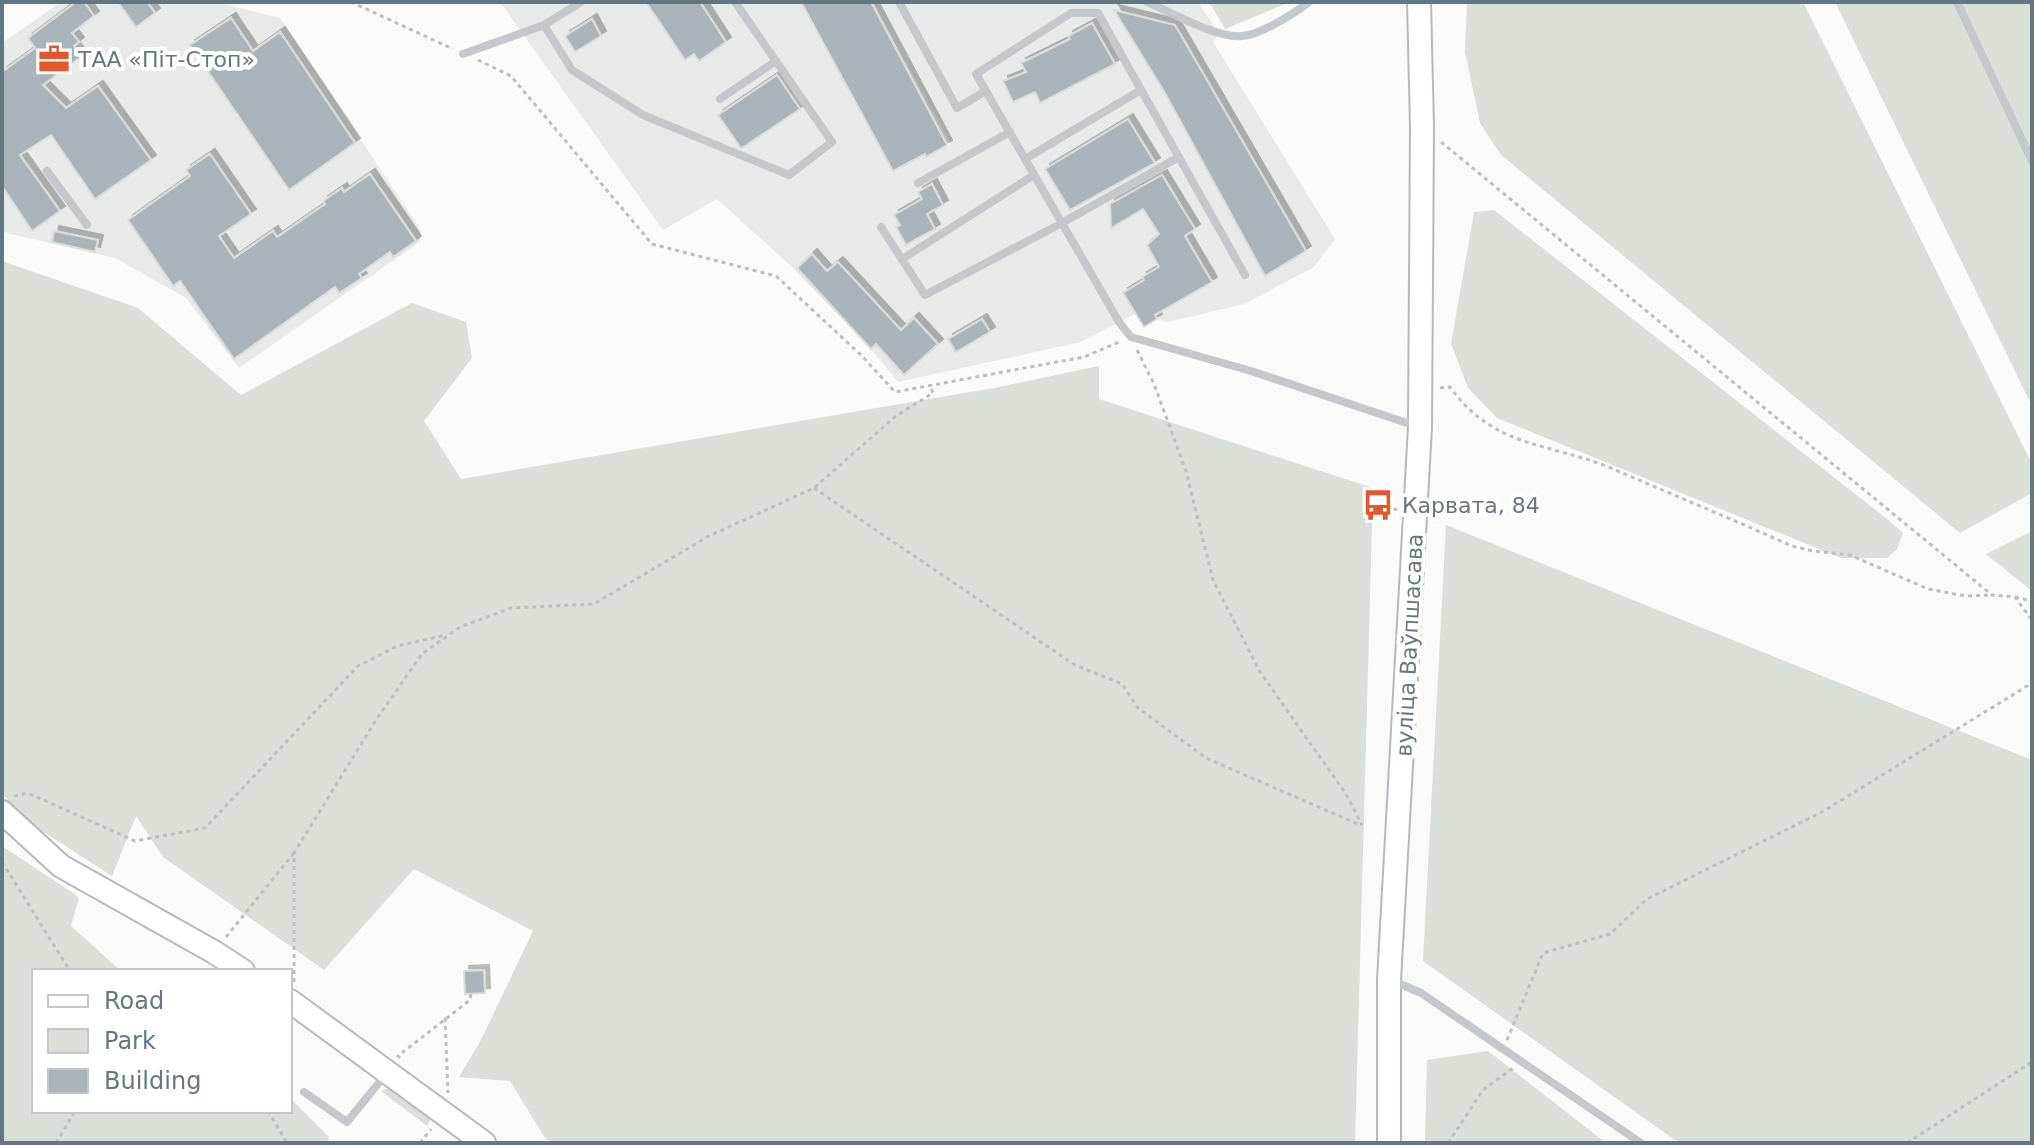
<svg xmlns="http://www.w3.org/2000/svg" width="2034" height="1145" font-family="'DejaVu Sans',sans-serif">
<defs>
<filter id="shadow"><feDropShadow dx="5" dy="-5" stdDeviation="0" flood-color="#0004"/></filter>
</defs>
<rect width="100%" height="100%" fill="#fafaf8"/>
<!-- built -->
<g fill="#e8e9e9">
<path d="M61 2H216L280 18 420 229 421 241 239 368 186 298 115 258 2 232V43Z"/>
<path d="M500 2H871L947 145 945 148 951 144 873 2H1198L1219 33 1213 42 1335 239 1314 267 1244 304 1168 322 1157 319 1144 327 1135 314 1081 342 898 382 871 349 790 265 717 199 663 230Z"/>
</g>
<!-- green -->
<g fill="#dadfd7">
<path d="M1209 2H1290L1225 29Z"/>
<path d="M1467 2H1803L2032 464V493L1960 533 1501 155 1480 123 1465 52Z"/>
<path d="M1835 2H2032V406Z"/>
<path d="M1494 210 1887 519 1903 533 1897 549 1887 558H1841L1497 418 1468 388 1451 344 1474 212Z"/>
<path d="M2 261 138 308 241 395 412 303 466 322 472 358 424 421 461 479 994 388 1099 366V399L1373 488 1355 1143H551L545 1138 510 1081 459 1077 481 1040 533 931 414 869 324 970 163 857 136 816 112 876 31 824 2 794Z"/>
<path d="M1446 525 2032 760V1143H1679L1423 961Z"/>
<path d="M2032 531V591L1986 554Z"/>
<path d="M2 846 79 897 71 926 121 971H34V1111H290V1098L329 1137 327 1143H2Z"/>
<path d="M1488 1051 1606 1143H1425L1427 1060Z"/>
<path d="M390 1087 433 1115 427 1126 381 1091Z"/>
</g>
<!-- building -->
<g fill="#aab3b9" stroke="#dcdcda" stroke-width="2" filter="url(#shadow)">
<path d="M76 2H84L94 16 72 33 79 42 74 46 82 56 43 85 66 108 98 86 151 160 95 199 51 135 20 155 60 211 32 231 2 186V72L35 48 28 38Z"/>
<path d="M118 2H147L155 13 136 27Z"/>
<path d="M646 2H700L726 42 699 61 694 54 685 60Z"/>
<path d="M801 2H871L947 145 926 157 925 154 893 171Z"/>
<path d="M1114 10 1175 25 1306 251 1265 276 1165 93Z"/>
<path d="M231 18 253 51 280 32 355 143 289 190 190 45Z"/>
<path d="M592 19 601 36 575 52 565 36Z"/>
<path d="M1092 23 1115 64 1040 103 1035 92 1013 102 1003 81 1026 72 1021 63 1070 39 1068 36Z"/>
<path d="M777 75 800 109 742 148 740 147 718 115Z"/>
<path d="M1128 119 1155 163 1070 210 1045 169Z"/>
<path d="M210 154 251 214 219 236 234 258 273 231 277 237 325 204 323 201 342 188 344 192 370 174 416 241 393 257 390 252 359 274 362 278 339 293 335 287 234 359 180 281 173 286 128 220 190 176 186 170Z"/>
<path d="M1162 175 1195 229 1185 236 1212 282 1155 315 1157 319 1144 327 1123 293 1144 280 1142 277 1159 267 1147 245 1159 234 1143 209 1111 228 1110 204Z"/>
<path d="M932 184 943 205 927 214 935 229 906 245 896 227 900 225 894 215 922 199 918 192Z"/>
<path d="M54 231 98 240 95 252 52 242Z"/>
<path d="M812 254 827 271 838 262 901 330 914 318 938 344 904 375 876 344 871 349 797 268Z"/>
<path d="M982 319 990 332 956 352 948 339Z"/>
<path d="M484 970 485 993 465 994 464 971Z"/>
</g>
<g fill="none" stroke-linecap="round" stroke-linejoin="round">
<defs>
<g id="secondary">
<path d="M2 812 61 866 214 952 243 971"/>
<path d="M290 1001 484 1143"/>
<path d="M1389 1143V980L1420 427 1422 127 1419 2"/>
</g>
</defs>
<!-- secondary casing -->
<use href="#secondary" stroke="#b3babf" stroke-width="26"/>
<!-- path -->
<g stroke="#bbbfc2" stroke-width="3" stroke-dasharray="4 4" stroke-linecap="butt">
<path d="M351 2 453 49"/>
<path d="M478 60 511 76 652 244 776 276 862 356 895 392 1084 357 1119 342"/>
<path d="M1441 142 1992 595 2015 597 2032 620"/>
<path d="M1137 350 1154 384 1186 471 1213 580 1260 672 1346 794 1362 825"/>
<path d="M1440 388 1450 387C1495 449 1548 442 1611 468 1671 494 1732 519 1792 546L1813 551 1850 555 1928 589 1966 596 1992 595"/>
<path d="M814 488 1075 665 1122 684 1138 708 1206 758 1360 825"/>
<path d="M1378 505 1398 510"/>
<path d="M2015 597 2032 601"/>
<path d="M14 796 28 793 135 841 205 828 358 666 397 646 446 635"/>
<path d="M2 862 70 971"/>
<path d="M226 937 294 853"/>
<path d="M294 982V853L376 720 422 654 460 627 511 608 594 604 709 536 814 488 896 416 933 393 930 385"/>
<path d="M445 1018 448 1093"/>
<path d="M1507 1040 1543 953 1610 934 1647 899 1822 812 2032 683"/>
<path d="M400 1058 398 1056 470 1000 471 994"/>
<path d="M268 1111 287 1143"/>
<path d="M56 1143 75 1111"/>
<path d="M420 1143 431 1129"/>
<path d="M1448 1143 1483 1090 1513 1068"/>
<path d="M1907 1143 2032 1062"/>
</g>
<!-- lane -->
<g stroke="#c3c8cc" stroke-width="8">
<path d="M899 2 957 108 986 91"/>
<path d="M1147 2C1171 12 1217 39 1242 36 1260 35 1295 13 1309 2"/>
<path d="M1957 2 2032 161"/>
<path d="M544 25 572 70 643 115 789 175 832 142 735 2"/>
<path d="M463 54 544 25 581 2"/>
<path d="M720 99 776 61"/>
<path d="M1025 159 1141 90"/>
<path d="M47 171 87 225"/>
<path d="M918 183 1010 132"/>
<path d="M881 227 925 295 1062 223 1179 157"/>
<path d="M902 259 1034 175"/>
<path d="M1245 275 1098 13H1071L976 74 1119 322 1131 337 1251 371 1416 426"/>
<path d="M1391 980 1421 993 1641 1143"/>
<path d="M304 1092 347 1122 386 1074"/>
</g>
<!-- secondary -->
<use href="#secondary" stroke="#fff" stroke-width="22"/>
</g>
<!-- icons -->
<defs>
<symbol id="office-bare" viewBox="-9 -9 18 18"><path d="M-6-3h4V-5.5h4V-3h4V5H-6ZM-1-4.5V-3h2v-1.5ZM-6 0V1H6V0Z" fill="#e4572e" stroke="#fff" stroke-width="2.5" paint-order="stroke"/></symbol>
<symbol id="bus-bare" viewBox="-9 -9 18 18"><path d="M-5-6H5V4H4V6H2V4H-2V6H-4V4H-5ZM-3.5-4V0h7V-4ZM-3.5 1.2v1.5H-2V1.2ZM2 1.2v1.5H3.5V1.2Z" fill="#e4572e" stroke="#fff" stroke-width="2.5" paint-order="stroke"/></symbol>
</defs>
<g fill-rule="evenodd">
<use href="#office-bare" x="32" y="37" width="44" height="44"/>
<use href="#bus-bare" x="1356" y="483" width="44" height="44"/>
</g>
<g text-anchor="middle" stroke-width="8" stroke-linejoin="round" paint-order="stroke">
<!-- poi labels -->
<g font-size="22" fill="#657683" stroke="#fff" text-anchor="start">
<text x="78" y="67">ТАА «Піт-Стоп»</text>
<text x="1402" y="513">Карвата, 84</text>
</g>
<!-- street labels -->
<g font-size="22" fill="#657683" stroke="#fff">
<text transform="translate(1409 645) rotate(-87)" y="8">вуліца Ваўпшасава</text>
</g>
</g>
<!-- border -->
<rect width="2034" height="1145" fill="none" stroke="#657683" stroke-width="8"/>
<!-- legend -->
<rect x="32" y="969" width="260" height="144" fill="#ffffff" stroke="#c1c8cd" stroke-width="2"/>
<rect x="48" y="995" width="40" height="12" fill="#ffffff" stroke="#c1c8cd" stroke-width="2"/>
<text x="104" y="1009" font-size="24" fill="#657683">Road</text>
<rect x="48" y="1029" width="40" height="24" fill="#dadfd7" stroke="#c1c8cd" stroke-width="2"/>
<text x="104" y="1049" font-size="24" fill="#657683">Park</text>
<rect x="48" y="1069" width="40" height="24" fill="#aab3b9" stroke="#c1c8cd" stroke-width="2"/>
<text x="104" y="1089" font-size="24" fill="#657683">Building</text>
</svg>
